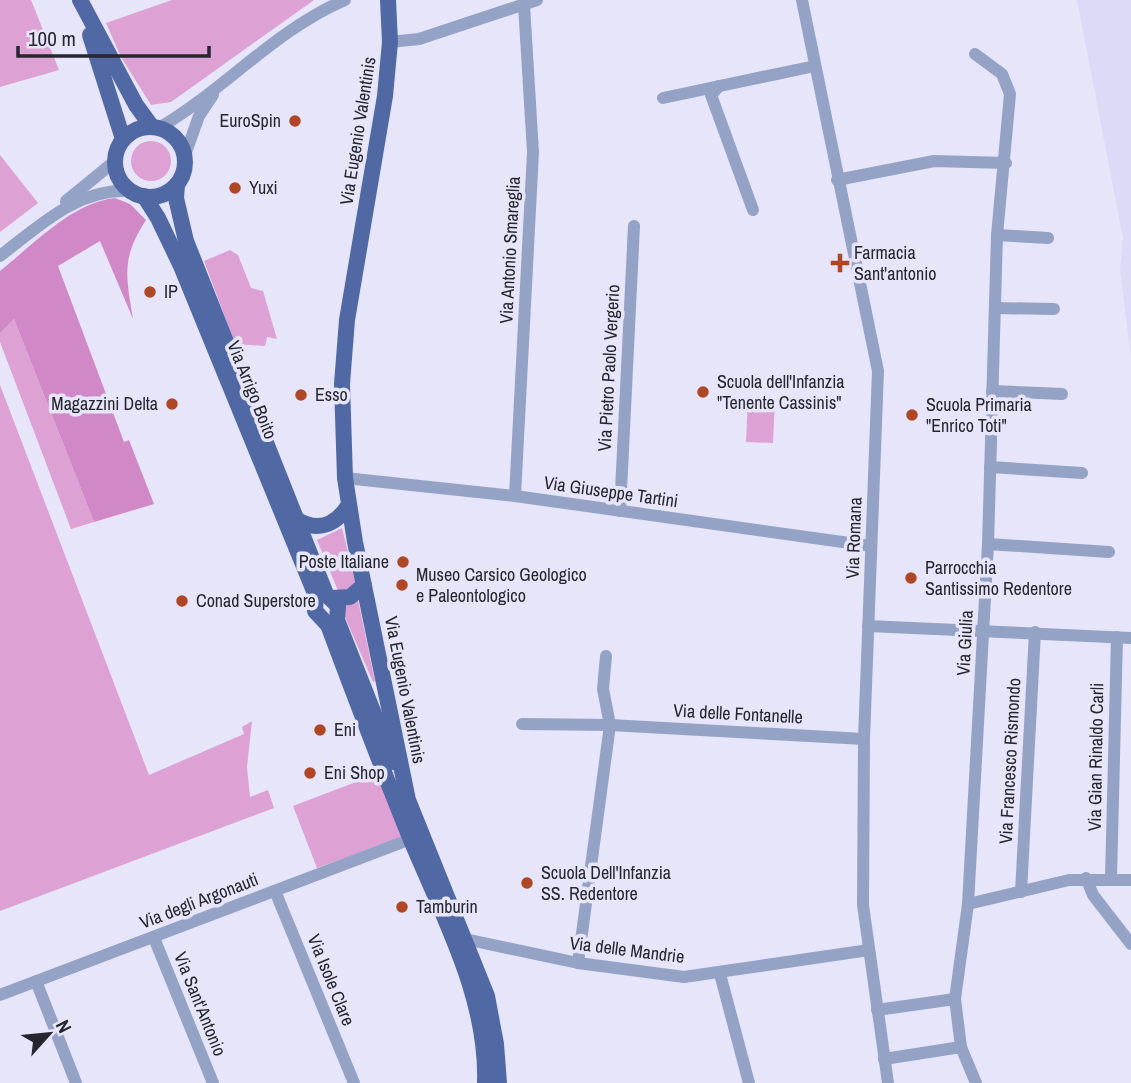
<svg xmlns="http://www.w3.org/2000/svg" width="1131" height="1083" font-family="'Archivo Narrow',sans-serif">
<rect width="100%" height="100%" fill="#e7e5fa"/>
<!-- built -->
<path fill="#dcdaf6" d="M1077 0H1131V358L1120 269 1123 238Z"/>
<!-- green -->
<g fill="#dda1d4">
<path d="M0 0H31L59 70 0 87Z"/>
<path d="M172 0H314L171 102 151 105 121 57 106 23Z"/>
<circle cx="151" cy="161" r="20"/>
<path d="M0 155 38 203 0 232Z"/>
<path d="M230 250 238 255 251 288 263 291 277 339 267 337 265 346 235 344 204 261Z"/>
<path d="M14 319 94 522 71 529 0 342V333Z"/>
<path d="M0 385 149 775 244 734 242 727 252 721 247 767 250 797 268 790 274 808 0 911Z"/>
<path d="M748 398 775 399 773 443 746 442Z"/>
<path d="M342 528 356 584 339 593 317 540Z"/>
<path d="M358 600 375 681 373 682 345 617 344 605Z"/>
<path d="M377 774 403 837 317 868 293 806Z"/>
</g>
<!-- forest -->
<path fill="#d089c6" d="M115 198 130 204 146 220C121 259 126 275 133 319L100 241 58 266 124 442 129 440 154 504 94 522 14 319 0 333V271C33 245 71 203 115 198Z"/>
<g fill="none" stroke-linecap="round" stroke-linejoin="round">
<!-- minor -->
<g stroke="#94a3c5" stroke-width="12">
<path d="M802 0 878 371 864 739 863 905 888 1083"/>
<path d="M390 42 419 39 537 0"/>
<path d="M975 54 1002 74 1010 94 997 235 988 544 968 904 955 999 961 1047 976 1083"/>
<path d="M719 86 711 95 753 210"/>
<path d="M663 98 815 66"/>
<path d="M159 128C224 90 275 30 345 0"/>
<path d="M185 155 199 116 213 95"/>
<path d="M837 180 934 161 1006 163"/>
<path d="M66 201 115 161"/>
<path d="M997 235 1048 238"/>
<path d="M0 256C39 226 78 188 130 191"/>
<path d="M995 308 1054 309"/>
<path d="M992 391 1062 394"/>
<path d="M990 467 1082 473"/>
<path d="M345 478 515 496 871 546"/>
<path d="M515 496 533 152 524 5"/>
<path d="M620 511 634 226"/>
<path d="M988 544 1109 552"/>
<path d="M868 626 1131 638"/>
<path d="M522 724 610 725 864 739"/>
<path d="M1086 878 1093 895 1131 944"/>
<path d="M1111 879 1117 637"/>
<path d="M275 891 354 1083"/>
<path d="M1021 892 1035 632"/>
<path d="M968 904 1069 880H1131"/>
<path d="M154 938 213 1083"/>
<path d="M465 939 578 963 684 977 869 950"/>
<path d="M578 963 610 725 603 689 606 656"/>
<path d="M720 974 749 1083"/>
<path d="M36 981 76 1083"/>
<path d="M0 995 411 839"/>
<path d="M877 1010 955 999"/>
<path d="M884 1059 961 1047"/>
</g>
<!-- major -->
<g stroke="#5068a4" stroke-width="16">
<path d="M80 0 136 105 152 127"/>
<path d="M388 0 390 42 385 96 347 320 342 384 345 478 355 542 408 800 487 996 496 1044 499 1083"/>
<path d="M90 35 123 139"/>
<circle cx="150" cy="162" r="35"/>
<path d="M177 185 176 198 186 241 326 594 338 606 337 620 393 762"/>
<path d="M144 196 158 218 181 266 316 596 315 611 328 625C355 697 382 769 411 840 443 917 488 998 485 1083"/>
<path d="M296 519C316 532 335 526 348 506"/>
<path d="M333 598 350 597 364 585"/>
</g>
</g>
<!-- markers -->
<g fill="#af4727" stroke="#e7e5fa" stroke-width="2.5">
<circle cx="295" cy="121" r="7"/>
<circle cx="235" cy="188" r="7"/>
<path d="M836.5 252.5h7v7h7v7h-7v7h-7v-7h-7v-7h7z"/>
<circle cx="150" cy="292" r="7"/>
<circle cx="703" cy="392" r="7"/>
<circle cx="301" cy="395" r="7"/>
<circle cx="172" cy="404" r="7"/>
<circle cx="912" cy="415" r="7"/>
<circle cx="403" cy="562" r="7"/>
<circle cx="911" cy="578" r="7"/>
<circle cx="402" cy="585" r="7"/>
<circle cx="182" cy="601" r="7"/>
<circle cx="320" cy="730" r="7"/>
<circle cx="310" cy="773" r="7"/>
<circle cx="527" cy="883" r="7"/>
<circle cx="402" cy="907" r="7"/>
</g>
<g text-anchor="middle" stroke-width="7" stroke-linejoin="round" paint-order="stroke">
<!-- poi labels -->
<g font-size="18" fill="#27262e" stroke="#e7e5fa" text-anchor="start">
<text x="281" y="127" text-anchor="end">EuroSpin</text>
<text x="249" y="194">Yuxi</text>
<text x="854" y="259">Farmacia<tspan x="854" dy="21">Sant'antonio</tspan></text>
<text x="164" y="298">IP</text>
<text x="717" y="388">Scuola dell'Infanzia<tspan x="717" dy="21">"Tenente Cassinis"</tspan></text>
<text x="315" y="401">Esso</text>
<text x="158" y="410" text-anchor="end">Magazzini Delta</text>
<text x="926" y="411">Scuola Primaria<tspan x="926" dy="21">"Enrico Toti"</tspan></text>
<text x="389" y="568" text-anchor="end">Poste Italiane</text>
<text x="925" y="574">Parrocchia<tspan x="925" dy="21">Santissimo Redentore</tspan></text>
<text x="416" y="581">Museo Carsico Geologico<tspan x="416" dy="21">e Paleontologico</tspan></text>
<text x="196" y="607">Conad Superstore</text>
<text x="334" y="736">Eni</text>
<text x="324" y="779">Eni Shop</text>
<text x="541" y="879">Scuola Dell'Infanzia<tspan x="541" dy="21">SS. Redentore</tspan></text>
<text x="416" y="913">Tamburin</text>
</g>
<!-- street labels -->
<g font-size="18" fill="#27262e" stroke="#e7e5fa">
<text transform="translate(358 131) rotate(-81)" y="6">Via Eugenio Valentinis</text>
<text transform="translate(510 250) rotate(-87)" y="6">Via Antonio Smareglia</text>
<text transform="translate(609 368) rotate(-87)" y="6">Via Pietro Paolo Vergerio</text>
<text transform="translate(252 390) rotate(68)" y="6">Via Arrigo Boito</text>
<text transform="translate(611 492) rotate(8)" y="6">Via Giuseppe Tartini</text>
<text transform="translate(854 538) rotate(-88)" y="6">Via Romana</text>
<text transform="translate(965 643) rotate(-87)" y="6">Via Giulia</text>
<text transform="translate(405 690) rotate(79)" y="6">Via Eugenio Valentinis</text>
<text transform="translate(738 714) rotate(3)" y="6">Via delle Fontanelle</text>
<text transform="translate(1096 757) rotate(-89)" y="6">Via Gian Rinaldo Carli</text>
<text transform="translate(1010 761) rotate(-87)" y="6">Via Francesco Rismondo</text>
<text transform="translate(199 901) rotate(-21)" y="6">Via degli Argonauti</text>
<text transform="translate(627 950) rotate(7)" y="6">Via delle Mandrie</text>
<text transform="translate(331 980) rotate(68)" y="6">Via Isole Clare</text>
<text transform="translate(200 1004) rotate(68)" y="6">Via Sant'Antonio</text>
</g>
</g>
<!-- north arrow -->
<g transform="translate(49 1034) rotate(63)" stroke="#e7e5fa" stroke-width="5" paint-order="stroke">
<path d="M0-5L12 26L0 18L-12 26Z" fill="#27262e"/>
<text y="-10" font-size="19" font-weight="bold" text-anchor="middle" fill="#27262e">N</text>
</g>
<!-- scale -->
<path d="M18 46v10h191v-10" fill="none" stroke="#27262e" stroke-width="3.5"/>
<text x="28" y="46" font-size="21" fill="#27262e" stroke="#e7e5fa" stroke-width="5" paint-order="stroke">100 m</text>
</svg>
